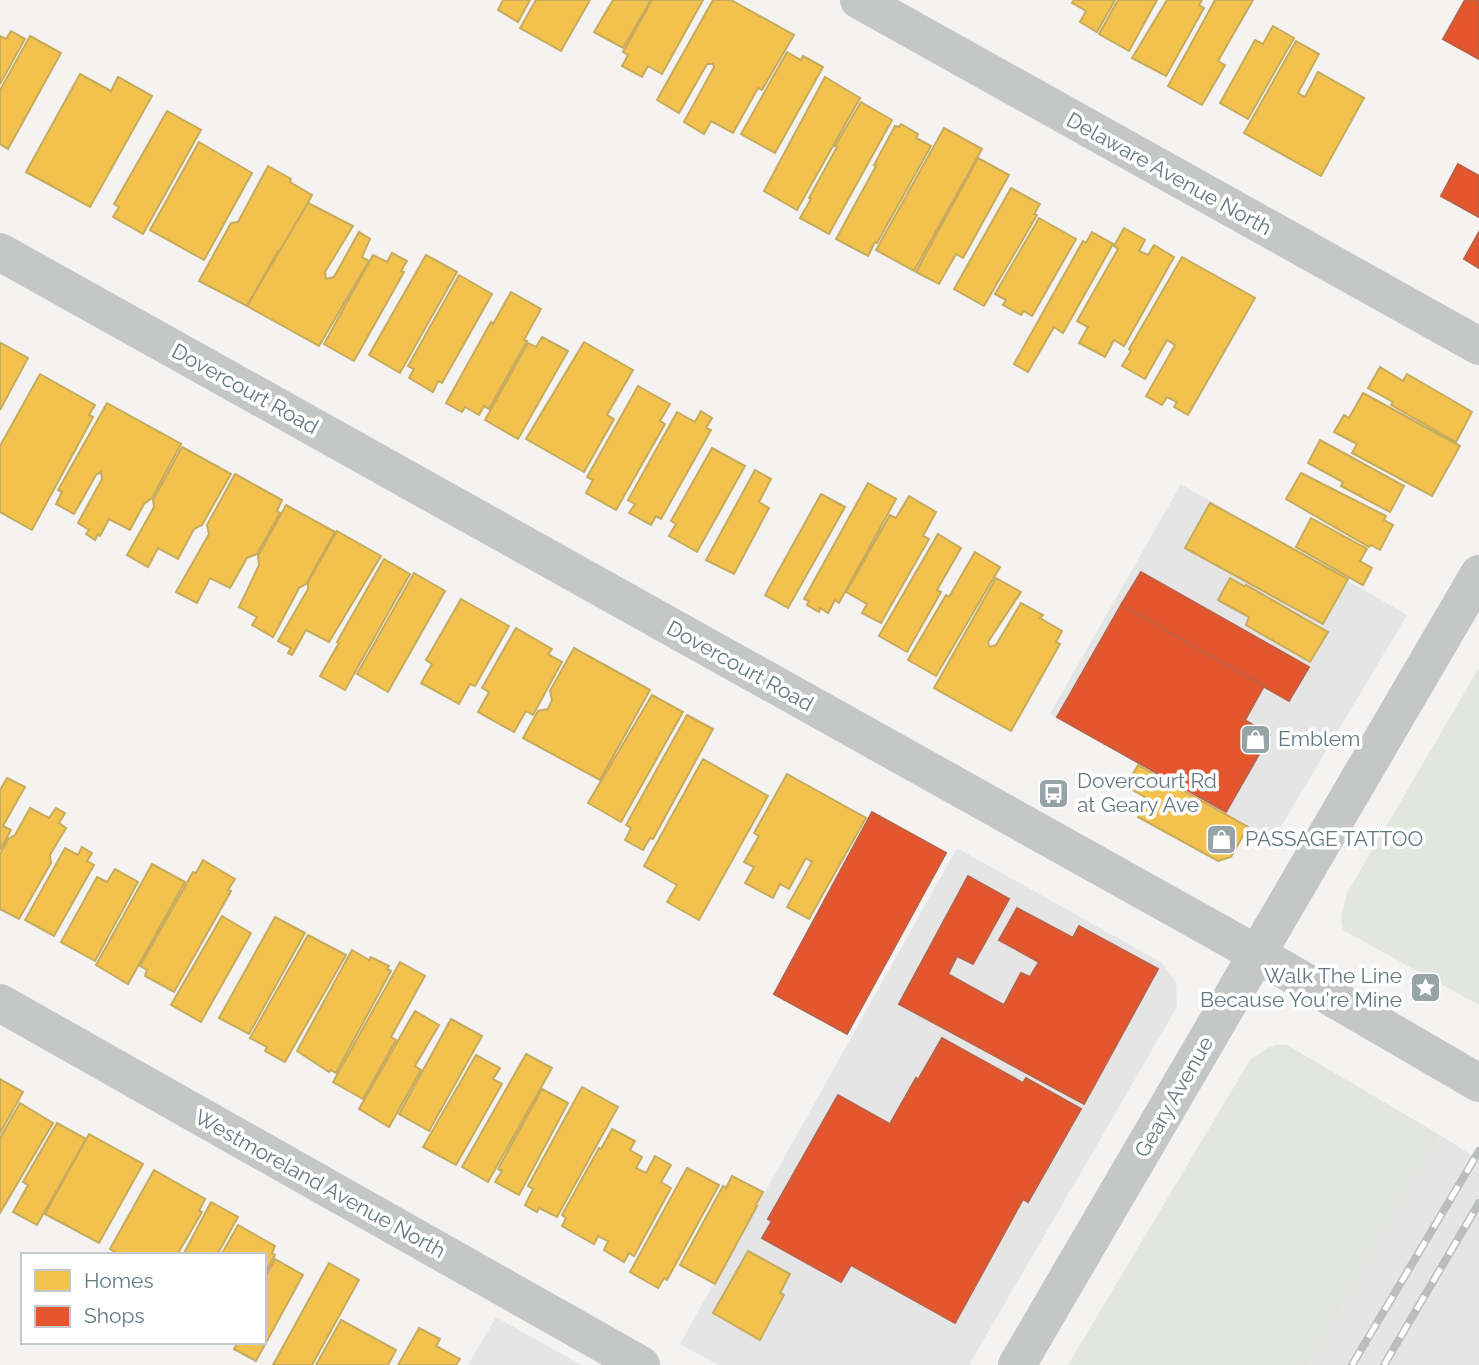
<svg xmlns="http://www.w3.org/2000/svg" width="1479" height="1365" font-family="Raleway,sans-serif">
<rect width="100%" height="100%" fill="#f4f3f1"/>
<!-- built -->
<g fill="#e4e5e4">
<path d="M1181 484 1407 615 1273 840 1050 714Z"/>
<path d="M957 848 1162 963 1176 982 1177 1007 969 1365H718L680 1344Z"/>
<path d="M1440 1135 1479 1160V1365H1309Z"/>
<path d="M496 1317 581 1365H468Z"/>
</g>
<!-- green -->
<g fill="#e3e5df">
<path d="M1479 668V1005L1343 930 1341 917 1347 893Z"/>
<path d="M1276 1045H1287L1440 1135 1309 1365H1068L1250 1060 1266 1049Z"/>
</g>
<!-- homes -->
<g fill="#f2c14e" stroke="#c7ab5d" stroke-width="2">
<path d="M503 0H530L518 22 498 10Z"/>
<path d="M536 0H590L561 51 520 28Z"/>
<path d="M613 0H651L623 48 594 32Z"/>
<path d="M652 0H703L662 74 648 66 642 77 622 66 628 55 623 52Z"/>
<path d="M713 0H731L794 35 762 90 758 88 733 133 711 121 704 134 684 122 714 67 713 64H707L679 113 657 100Z"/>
<path d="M1074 0H1115L1097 32 1080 22 1086 11 1072 3Z"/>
<path d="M1118 0H1157L1129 51 1099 34Z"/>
<path d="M1167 0H1202L1199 5 1204 8 1166 76 1132 58Z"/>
<path d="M1215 0H1253L1218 61 1225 65 1202 105 1168 86Z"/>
<path d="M1273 26 1294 38 1248 119 1220 103 1255 40 1263 44Z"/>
<path d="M11 31 25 39 0 84V36L6 39Z"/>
<path d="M30 36 61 53 8 149 0 144V90Z"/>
<path d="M1296 41 1319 54 1298 93 1305 97 1318 72 1364 98 1321 176 1244 133Z"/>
<path d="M787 52 801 60 803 56 823 67 775 153 741 134Z"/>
<path d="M80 74 111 91 118 77 152 96 90 207 26 172Z"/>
<path d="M825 77 860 98 797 210 764 191Z"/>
<path d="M861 102 892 120 829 234 800 218 811 199 809 198 837 147 835 146Z"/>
<path d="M167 111 201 130 143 234 113 217 119 207 114 204Z"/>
<path d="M901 124 918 134 916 138 931 146 877 243 875 242 868 256 836 239 876 166 874 165 895 126 899 127Z"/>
<path d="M944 128 982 149 914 271 876 250Z"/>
<path d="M199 142 252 173 204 260 150 230Z"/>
<path d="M978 158 1009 175 963 258 956 254 939 284 916 272Z"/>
<path d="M268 166 291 179 290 182 312 195 283 248 278 251 247 306 199 281 231 223 238 222Z"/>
<path d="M1011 188 1040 204 1034 214 1037 215 984 306 954 289Z"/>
<path d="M308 203 353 226 325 272 326 279 334 277 359 232 370 239 362 257 369 261 319 346 247 306Z"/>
<path d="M1039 218 1076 239 1032 316 1024 311 1021 315 1003 305 1006 300 995 294Z"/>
<path d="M1124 228 1145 240 1139 251 1148 255 1154 245 1174 257 1124 346 1114 340 1105 357 1079 343 1088 327 1077 321 1118 249 1114 246Z"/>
<path d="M1092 232 1113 244 1063 333 1054 327 1028 372 1014 364 1083 241 1086 243Z"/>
<path d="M392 253 407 261 401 271 404 272 354 361 324 344 373 255 387 262Z"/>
<path d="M426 255 457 272 400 373 369 355Z"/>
<path d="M1182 257 1255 298 1188 415 1174 407 1177 402 1167 397 1162 405 1146 396 1175 345 1167 340 1145 379 1122 366 1131 351 1129 349Z"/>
<path d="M459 275 492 294 442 383 438 381 433 392 409 378 414 369 408 366Z"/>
<path d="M511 292 541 309 524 340 527 341 489 409 484 406 479 415 465 407 462 412 446 403 491 322 493 324Z"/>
<path d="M542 337 568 351 518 439 485 420 528 343 536 347Z"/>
<path d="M584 342 633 370 607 415 614 419 584 472 526 439Z"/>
<path d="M1 343 28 358 0 410V345Z"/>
<path d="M1380 367 1403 381 1407 374 1472 412 1456 442 1391 405 1393 402 1368 388Z"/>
<path d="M40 374 95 405 89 415 93 417 32 530 0 512V446Z"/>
<path d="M638 386 670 404 660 421 665 424 616 510 586 493 593 480 587 477Z"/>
<path d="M1363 393 1460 446 1432 496 1352 453 1357 444 1334 432 1344 415 1349 418Z"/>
<path d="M107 403 181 444 152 498 144 504 130 530 109 519 100 536 98 534 95 540 86 534 89 530 78 523 102 479 101 472 96 475 74 514 56 504 62 492 58 490Z"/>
<path d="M701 411 712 418 706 428 711 430 661 519 656 516 651 525 629 513 635 504 628 500 677 412 695 422Z"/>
<path d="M1320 440 1404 486 1390 512 1341 486 1343 482 1308 463Z"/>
<path d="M182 447 231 474 202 525 194 529 178 559 158 548 148 567 127 555 154 507 153 500Z"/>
<path d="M712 448 745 466 697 552 669 536 676 524 671 521Z"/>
<path d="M755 470 771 479 759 502 769 508 734 574 706 560Z"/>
<path d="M1301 473 1386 516 1384 520 1393 525 1380 550 1371 545 1369 547 1286 499Z"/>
<path d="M235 474 282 500 277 511 280 513 257 554 247 558 230 588 210 578 197 603 176 592 209 534 207 525Z"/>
<path d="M868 483 896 499 839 603 835 600 828 613 820 608 819 612 807 605 809 601 804 599Z"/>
<path d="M821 494 845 507 788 608 765 595Z"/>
<path d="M909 496 936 512 923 536 929 539 881 623 862 613 867 604 846 592 890 515 896 518Z"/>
<path d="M1210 503 1348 579 1323 624 1185 548Z"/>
<path d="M286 505 335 532 306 584 299 588 273 637 252 625 257 617 239 607 259 565 258 556Z"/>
<path d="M1311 518 1367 549 1360 561 1372 568 1363 585 1296 547Z"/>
<path d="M337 531 381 556 329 642 306 630 292 655 288 653 291 648 278 641 308 589V582Z"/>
<path d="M938 534 961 548 937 590 941 592 907 652 879 636Z"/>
<path d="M975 552 1000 567 936 676 908 660 946 595 949 597Z"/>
<path d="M384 559 410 574 345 690 320 676 339 643 337 642Z"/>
<path d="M414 573 445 591 388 692 357 674Z"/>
<path d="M996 578 1021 592 988 642 990 647 996 645 1021 603 1043 615 1040 618 1062 631 1056 642 1060 644 1011 731 934 688Z"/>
<path d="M1230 578 1244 586 1246 585 1328 632 1310 662 1246 625 1249 617 1218 600Z"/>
<path d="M461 599 509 626 475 686 470 684 459 704 421 683 432 664 426 660Z"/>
<path d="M516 628 552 649 548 654 562 662 533 715 526 711 514 732 478 712 489 692 482 688Z"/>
<path d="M574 648 650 690 600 780 523 738 538 711 548 709 552 700 550 691Z"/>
<path d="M652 695 683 712 621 822 588 803Z"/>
<path d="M687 715 713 729 653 839 650 838 643 850 625 840 631 828 626 825Z"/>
<path d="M703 759 768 796 699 920 667 902 677 885 644 866Z"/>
<path d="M1138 765 1248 827 1231 857 1218 861 1138 817 1148 799 1126 786Z"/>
<path d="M787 774 866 818 809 919 787 907 812 862 806 858 789 889 780 884 773 898 745 883 754 867 744 862 759 836 754 833Z"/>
<path d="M7 778 25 787 3 826 11 830 0 850V790Z"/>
<path d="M30 808 49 818 56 808 65 813 59 823 66 828 50 855 51 863 19 919 0 909V854L8 839 15 835Z"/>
<path d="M82 847 92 853 87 861 94 865 54 936 25 920 65 848 78 855Z"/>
<path d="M203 860 235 879 228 890 231 891 174 992 145 976 147 970 140 966 193 872 196 873Z"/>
<path d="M152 864 185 882 128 984 96 965Z"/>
<path d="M115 869 138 882 95 961 61 942 97 877 107 882Z"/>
<path d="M222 916 251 933 201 1022 171 1005Z"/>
<path d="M275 917 305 933 249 1034 219 1018Z"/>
<path d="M308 935 346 955 285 1062 265 1051 267 1047 250 1038Z"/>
<path d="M352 950 369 960 371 957 389 966 387 969 391 971 336 1073 331 1070 329 1072 297 1051Z"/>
<path d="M400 962 425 976 391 1037 396 1040 363 1099 333 1082Z"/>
<path d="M415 1011 439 1025 415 1066 421 1070 389 1127 359 1109Z"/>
<path d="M451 1019 482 1036 429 1131 399 1114Z"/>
<path d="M526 1054 552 1068 488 1182 462 1167Z"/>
<path d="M476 1055 500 1068 493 1079 502 1084 456 1165 423 1147Z"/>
<path d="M0 1079 23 1092 0 1133Z"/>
<path d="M582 1087 618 1107 557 1217 539 1208 537 1212 525 1205 533 1189 528 1186Z"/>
<path d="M542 1089 568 1103 519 1195 495 1182 502 1171 498 1169Z"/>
<path d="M20 1103 53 1123 0 1213V1138Z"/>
<path d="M57 1123 86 1139 37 1225 13 1212 28 1185 23 1182Z"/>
<path d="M612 1129 635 1141 630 1150 642 1157 636 1168 646 1173 655 1156 671 1165 661 1182 671 1188 634 1256 629 1253 624 1262 604 1250 608 1241 598 1236 594 1244 562 1226 566 1218 562 1215 599 1148 601 1149Z"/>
<path d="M89 1134 143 1164 99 1243 45 1214Z"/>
<path d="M687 1168 719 1185 667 1280 664 1278 658 1288 630 1272Z"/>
<path d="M154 1170 205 1199 199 1211 202 1212 177 1255H120L110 1249Z"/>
<path d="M732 1176 763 1192 756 1205 757 1206 715 1284 680 1265 723 1186 726 1188Z"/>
<path d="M211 1202 238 1217 217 1255H183Z"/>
<path d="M238 1225 275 1246 272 1253 275 1255 264 1275V1255H221Z"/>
<path d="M748 1251 790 1274 780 1293 784 1295 760 1340 713 1313Z"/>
<path d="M275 1259 303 1275 256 1361 234 1349 238 1342H264V1279Z"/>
<path d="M329 1263 359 1280 312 1365H273Z"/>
<path d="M341 1320 396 1350 388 1365H316Z"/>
<path d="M419 1328 440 1339 436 1346 460 1359 456 1365H398Z"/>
</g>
<!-- shops -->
<g fill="#e4572e" stroke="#bd6147" stroke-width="2">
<path d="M1465 0H1479V59L1443 39Z"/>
<path d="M1458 164 1479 176V217L1441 196Z"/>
<path d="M1479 232V268L1464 259Z"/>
<path d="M1141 572 1309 667 1289 701 1121 605Z"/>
<path d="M1121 605 1264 686 1245 720 1270 735 1226 812 1057 717Z"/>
<path d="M872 812 946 853 847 1034 774 994Z"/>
<path d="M968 876 1009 899 973 964 957 956 948 974 1004 1005 1021 973 1030 977 1039 962 999 940 1017 908 1073 938 1079 926 1158 969 1084 1104 899 1004Z"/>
<path d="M942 1038 1023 1083 1026 1078 1081 1109 1028 1202 1023 1199 955 1323 851 1265 841 1282 762 1238 772 1221 768 1219 838 1095 890 1124 916 1078 918 1080Z"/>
</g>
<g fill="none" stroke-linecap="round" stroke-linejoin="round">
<!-- minor -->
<g stroke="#c5c7c7" stroke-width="38">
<path d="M859 0 1479 346"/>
<path d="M0 252 1257 954 1479 1083"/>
<path d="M0 1003 641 1365"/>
<path d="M1017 1365 1479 574"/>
</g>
<defs>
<g id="rail">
<path d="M1352 1365 1479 1151"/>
<path d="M1384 1365 1479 1203"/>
</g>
</defs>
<!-- rail casing -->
<use href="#rail" stroke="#bbbdbe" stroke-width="8"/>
<!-- rail -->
<use href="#rail" stroke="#fff" stroke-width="5" stroke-dasharray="16" stroke-linecap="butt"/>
</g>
<!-- icons -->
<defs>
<symbol id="shop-square" viewBox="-11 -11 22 22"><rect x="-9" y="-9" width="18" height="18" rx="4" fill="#96a4a8" stroke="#fff"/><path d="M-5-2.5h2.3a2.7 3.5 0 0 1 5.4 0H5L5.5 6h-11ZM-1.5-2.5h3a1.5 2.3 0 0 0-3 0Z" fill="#fff"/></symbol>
<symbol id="bus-square" viewBox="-11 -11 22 22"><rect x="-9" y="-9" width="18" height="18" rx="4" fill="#96a4a8" stroke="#fff"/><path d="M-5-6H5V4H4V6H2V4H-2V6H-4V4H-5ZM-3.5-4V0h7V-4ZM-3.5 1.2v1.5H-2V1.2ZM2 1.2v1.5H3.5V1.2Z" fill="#fff"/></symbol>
<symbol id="sight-square" viewBox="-11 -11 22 22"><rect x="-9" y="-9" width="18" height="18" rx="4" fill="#96a4a8" stroke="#fff"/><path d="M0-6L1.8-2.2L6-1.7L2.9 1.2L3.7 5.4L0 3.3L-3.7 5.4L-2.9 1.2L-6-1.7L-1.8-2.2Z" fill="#fff"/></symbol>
</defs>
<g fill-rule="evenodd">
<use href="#shop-square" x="1238" y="722" width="35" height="35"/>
<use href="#bus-square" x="1036" y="776" width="35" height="35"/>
<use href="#shop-square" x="1204" y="822" width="35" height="35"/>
<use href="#sight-square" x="1408" y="970" width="35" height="35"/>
</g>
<g text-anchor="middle" stroke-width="7" stroke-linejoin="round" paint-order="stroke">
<!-- street labels -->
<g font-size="21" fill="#637981" stroke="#fff">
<text transform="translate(1169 174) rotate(29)" y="7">Delaware Avenue North</text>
<text transform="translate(245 389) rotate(29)" y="7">Dovercourt Road</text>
<text transform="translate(740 666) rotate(29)" y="7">Dovercourt Road</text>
<text transform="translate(1174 1097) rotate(-60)" y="7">Geary Avenue</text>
<text transform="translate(320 1184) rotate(29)" y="7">Westmoreland Avenue North</text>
</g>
<!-- poi labels -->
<g font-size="21" fill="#637981" stroke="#fff" text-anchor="start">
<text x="1278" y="746">Emblem</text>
<text x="1077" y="788">Dovercourt Rd<tspan x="1077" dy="24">at Geary Ave</tspan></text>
<text x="1245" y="846">PASSAGE TATTOO</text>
<text x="1402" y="983" text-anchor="end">Walk The Line<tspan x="1402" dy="24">Because You're Mine</tspan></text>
</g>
</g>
<!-- legend -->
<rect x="21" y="1253" width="245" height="91" fill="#ffffff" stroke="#c1c9cd" stroke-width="2"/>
<rect x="35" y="1270" width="35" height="21" fill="#f2c14e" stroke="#c1c9cd" stroke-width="2"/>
<text x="84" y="1288" font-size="21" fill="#637981">Homes</text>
<rect x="35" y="1306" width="35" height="21" fill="#e4572e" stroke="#c1c9cd" stroke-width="2"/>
<text x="84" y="1323" font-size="21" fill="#637981">Shops</text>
</svg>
